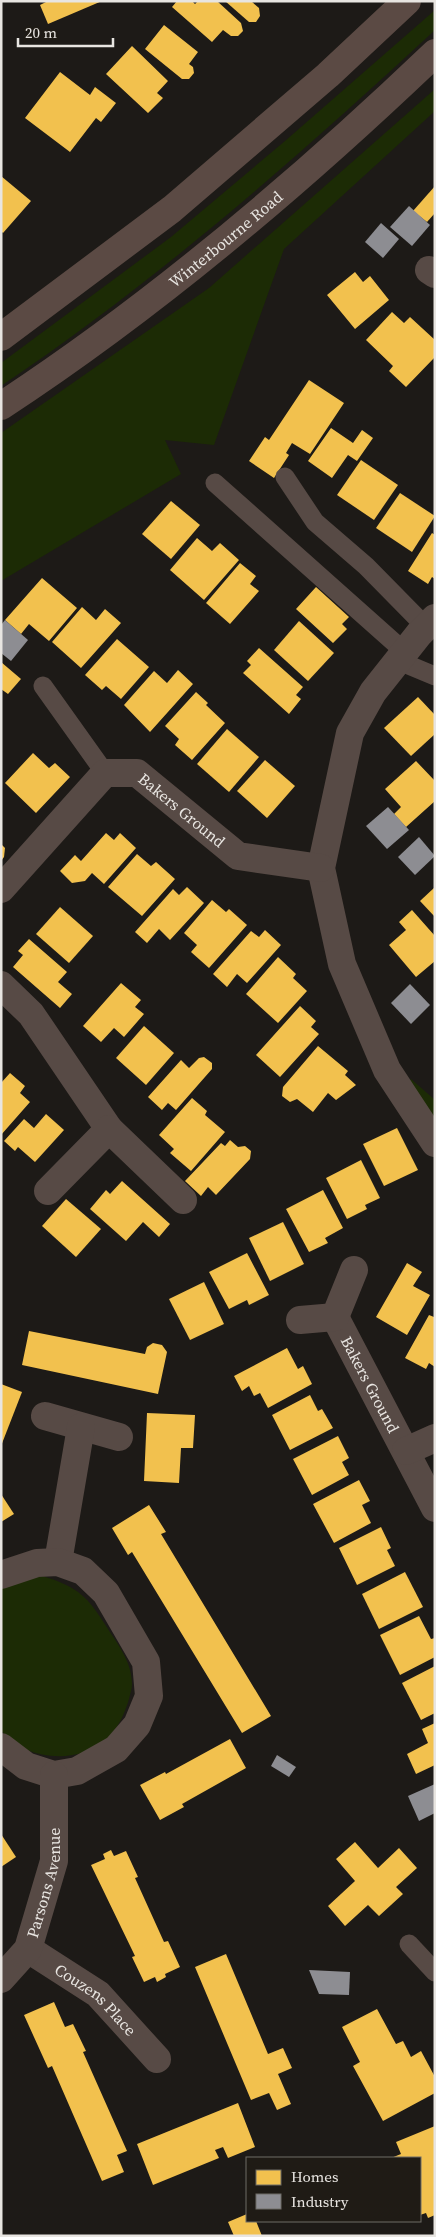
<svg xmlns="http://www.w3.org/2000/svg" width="436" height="2237" font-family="'Source Serif 4',serif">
<rect width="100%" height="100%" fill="#1d1a17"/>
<!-- green -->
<g fill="#1c2b05">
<path d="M435 10V30C297 158 157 281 1 386V363L171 237 285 141Z"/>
<path d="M435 89V111L284 249 214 445 165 440 181 474 1 581V433L209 288Z"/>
<path d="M411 1079 435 1100V1118L409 1081Z"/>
<path d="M42 1576C79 1587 88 1597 108 1629 119 1646 132 1663 132 1684 132 1689 130 1694 129 1699 125 1713 118 1728 107 1739 80 1765 23 1761 1 1730V1586Z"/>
</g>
<!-- homes -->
<g fill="#f2c14e">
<path d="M48 1H102L48 24 40 5Z"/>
<path d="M177 1H192L195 4 198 1H217L241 23 243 31 238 36H231L223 30 212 42 172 7Z"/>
<path d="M225 1H251L259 8 260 16 256 22H249Z"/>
<path d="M164 25 198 52 189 64 193 67 194 73 189 79H182L145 49Z"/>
<path d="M132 46 168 81 157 93 163 98 148 113 106 74Z"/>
<path d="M60 72 90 95 95 87 116 103 101 122 96 118 70 152 25 118Z"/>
<path d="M1 176 31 201 3 233 1 231Z"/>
<path d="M435 186V213L427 222 413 211Z"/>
<path d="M355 272 363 282 370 276 389 300 355 329 327 295Z"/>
<path d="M392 312 404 323 410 317 435 340V357L406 387 389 371 393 366 366 340Z"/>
<path d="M309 380 344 403 310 454 292 443 286 453 289 455 274 478 249 461 265 437 269 440Z"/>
<path d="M331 428 353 443 362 430 373 438 357 461 348 455 332 478 308 461Z"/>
<path d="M361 460 398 485 374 520 337 495Z"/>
<path d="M400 493 435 516 412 552 376 528Z"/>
<path d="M171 501 200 525 171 559 142 534Z"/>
<path d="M432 533 435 535V579L432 577 428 584 408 571Z"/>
<path d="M197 538 212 551 220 543 239 560 204 600 170 570Z"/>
<path d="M240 563 256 576 250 584 259 591 230 624 206 603Z"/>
<path d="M42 578 77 608 49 641 29 624 21 634 5 620Z"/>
<path d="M316 587 349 617 342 624 347 629 333 643 296 609Z"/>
<path d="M82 607 96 620 105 609 121 623 81 668 52 642Z"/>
<path d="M299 621 334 653 308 681 274 650Z"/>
<path d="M117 639 149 667 121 699 106 686 102 690 85 675Z"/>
<path d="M259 648 303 687 296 695 301 699 289 714 243 673 251 665 247 661Z"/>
<path d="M1 662 21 679 8 694 1 689Z"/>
<path d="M178 670 193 684 150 732 124 705 154 671 167 683Z"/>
<path d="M196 692 208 703 206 705 225 723 192 760 175 745 179 739 165 726Z"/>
<path d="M418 697 435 715V734L411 756 384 728Z"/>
<path d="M227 729 259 757 229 792 197 764Z"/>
<path d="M33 753 49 768 55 763 70 777 36 813 5 783Z"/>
<path d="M265 760 295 786 267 818 237 791Z"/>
<path d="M416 761 435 781V801L406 827 394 814 401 807 385 789Z"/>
<path d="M106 833 114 840 120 833 136 848 104 884 92 873 85 881 72 883 60 871 75 855 81 861Z"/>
<path d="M1 844 5 848 4 857 1 861Z"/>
<path d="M137 854 151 866 156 862 175 879 142 916 108 887Z"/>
<path d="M187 887 204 903 170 940 159 929 147 943 135 932 173 889 179 895Z"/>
<path d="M435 887V917L420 901Z"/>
<path d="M212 900 226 912 229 909 247 925 209 968 191 952 197 945 184 933Z"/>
<path d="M60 907 93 936 69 963 36 934Z"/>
<path d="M412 910 435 936V961L416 977 389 945 406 930 399 922Z"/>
<path d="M265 930 281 945 247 983 237 974 227 987 213 974 251 931 259 937Z"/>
<path d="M29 939 67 972 58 982 72 994 60 1008 13 967 23 955 18 951Z"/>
<path d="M278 957 296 974 293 978 307 991 278 1023 246 994Z"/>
<path d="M121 983 141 1000 135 1007 144 1014 124 1037 114 1028 101 1042 83 1026Z"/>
<path d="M300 1006 316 1021 311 1027 319 1034 280 1077 256 1055Z"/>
<path d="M144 1026 174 1053 146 1085 116 1058Z"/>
<path d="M318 1046 348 1071 345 1075 356 1085 336 1100 328 1093 313 1112 297 1099 290 1102 282 1096 283 1087Z"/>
<path d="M204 1057 212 1063V1069L176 1110 168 1103 162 1110 148 1097 181 1060 189 1068 199 1058Z"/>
<path d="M10 1073 25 1086 20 1093 30 1102 1 1135V1083Z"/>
<path d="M192 1098 207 1111 205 1115 225 1132 191 1171 170 1153 174 1149 159 1135Z"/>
<path d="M46 1114 64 1130 35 1162 18 1147 15 1151 4 1141 24 1119 34 1128Z"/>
<path d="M397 1128 418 1170 384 1186 363 1144Z"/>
<path d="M230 1140 238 1147 245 1146 251 1151 250 1159 216 1195 208 1187 201 1196 185 1181 221 1143 225 1146Z"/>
<path d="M361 1160 380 1198 365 1205 367 1209 347 1219 326 1178Z"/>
<path d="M122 1181 170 1224 159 1237 143 1222 126 1241 90 1209 106 1190 110 1194Z"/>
<path d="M323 1190 343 1228 325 1238 328 1243 309 1252 286 1209Z"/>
<path d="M66 1199 101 1229 76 1257 42 1226Z"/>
<path d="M283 1222 304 1264 270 1281 249 1238Z"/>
<path d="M247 1253 269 1295 249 1305 247 1300 229 1309 209 1272Z"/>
<path d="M407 1263 422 1272 413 1286 430 1295 407 1335 376 1317Z"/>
<path d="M204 1282 224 1324 190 1340 169 1299Z"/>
<path d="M429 1315 434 1317 435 1315V1367L429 1363 426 1369 405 1358Z"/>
<path d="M29 1331 145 1354 147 1347 153 1343 162 1345 167 1352 158 1394 22 1365Z"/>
<path d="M287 1348 298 1369 303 1366 312 1384 268 1408 260 1393 254 1396 249 1386 242 1391 234 1376Z"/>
<path d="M1 1384 22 1392 1 1446Z"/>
<path d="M310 1395 318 1411 322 1409 333 1428 290 1450 272 1415Z"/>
<path d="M147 1413 195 1415 193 1448H181L179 1483 144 1481Z"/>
<path d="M338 1436 349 1458 342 1462 349 1475 312 1495 293 1459Z"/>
<path d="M359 1480 370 1501 362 1505 371 1523 334 1543 313 1504Z"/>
<path d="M1 1494 14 1514 1 1522Z"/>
<path d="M149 1505 166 1532 161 1534 271 1716 242 1733 132 1552 128 1555 112 1528Z"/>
<path d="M381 1527 391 1548 387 1550 395 1566 357 1585 339 1548Z"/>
<path d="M405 1572 423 1607 379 1629 362 1594Z"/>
<path d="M419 1616 431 1639 435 1638V1657L400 1675 380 1635Z"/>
<path d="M435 1666V1713L421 1720 402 1683Z"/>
<path d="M435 1723V1765L416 1774 407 1754 428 1743 422 1729Z"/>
<path d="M230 1739 246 1768 182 1804 184 1807 160 1820 140 1785 165 1772 166 1774Z"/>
<path d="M1 1834 16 1857 1 1867Z"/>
<path d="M355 1842 378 1868 399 1848 417 1868 396 1887 403 1894 379 1916 368 1905 345 1926 328 1906 355 1881 336 1859Z"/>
<path d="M111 1850 114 1856 126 1851 138 1877 135 1878 164 1942 168 1941 180 1967 165 1974 166 1977 157 1982 155 1977 144 1982 132 1957 135 1956 91 1865 105 1859 103 1854Z"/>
<path d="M226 1954 268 2054 283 2048 292 2068 278 2074 291 2104 277 2110 269 2093 251 2100 195 1967Z"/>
<path d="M54 2002 65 2027 73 2024 86 2051 83 2052 127 2151 117 2155 124 2172 102 2181 52 2066 48 2068 24 2015Z"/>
<path d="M377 2009 396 2044 403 2041 411 2057 421 2051 435 2077V2093L383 2121 353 2066 360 2062 342 2027Z"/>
<path d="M238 2103 255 2147 228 2158 223 2147 215 2150 219 2158 153 2185 137 2144Z"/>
<path d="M435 2126V2215L428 2218 426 2213 420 2215V2158H391L401 2154 396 2142Z"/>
<path d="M247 2214V2221H256L262 2236H234L228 2222Z"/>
</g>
<!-- industry -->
<g fill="#8d8d92">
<path d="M409 206 430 225 412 246 390 227Z"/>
<path d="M381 223 399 239 383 258 365 242Z"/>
<path d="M5 620 28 640 11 661 1 653V625Z"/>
<path d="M388 807 409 830 387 849 366 826Z"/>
<path d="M419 837 435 856 415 875 398 857Z"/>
<path d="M410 984 430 1005 411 1024 391 1003Z"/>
<path d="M277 1755 296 1767 289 1777 271 1766Z"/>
<path d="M435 1784V1813L419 1821 408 1796Z"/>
<path d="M309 1970 350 1972 349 1995 319 1994Z"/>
</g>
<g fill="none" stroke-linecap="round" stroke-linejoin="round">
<!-- service -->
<g stroke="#574a45" stroke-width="19">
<path d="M285 477 315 522 366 566 426 627"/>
<path d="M215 483 406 653"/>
<path d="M399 661 435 676"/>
<path d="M43 686 105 773"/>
<path d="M409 1944 435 1972"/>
</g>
<!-- minor -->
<g stroke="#574a45" stroke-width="28">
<path d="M429 270 435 274"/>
<path d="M435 618 419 634 373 692 350 733 321 868 342 964 387 1070 435 1143"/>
<path id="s1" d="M1 889 105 773H137L238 856 321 868"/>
<path d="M1 985 31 1014 109 1129"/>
<path d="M48 1191 109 1129 183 1200"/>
<path id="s2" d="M335 1317 435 1508"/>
<path d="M300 1320 335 1317 354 1270"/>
<path d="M45 1416 119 1437"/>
<path d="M406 1451 435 1438"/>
<path d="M58 1562 81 1427"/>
<path d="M1 1575 37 1563 58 1562 83 1571 106 1593 146 1662 149 1696 137 1725 116 1749 77 1771 54 1775 26 1766 1 1747"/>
<path id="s3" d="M28 1949 98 1994 157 2059"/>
<path id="s4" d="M1 1979 28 1949 54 1861V1775"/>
</g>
<!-- secondary -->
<g stroke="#5b4a44" stroke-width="28">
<path d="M1 337 172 209 328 75 407 1"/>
<path id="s5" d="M1 406C157 304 300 182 435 53"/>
</g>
</g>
<g text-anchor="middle" stroke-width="5" stroke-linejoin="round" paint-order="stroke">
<!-- street labels -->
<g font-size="16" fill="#e8e5e1" stroke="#1f1b15">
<text dy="6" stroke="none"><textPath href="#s5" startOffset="280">Winterbourne Road</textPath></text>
<text dy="6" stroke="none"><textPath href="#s1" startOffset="246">Bakers Ground</textPath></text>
<text dy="6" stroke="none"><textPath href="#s2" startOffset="76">Bakers Ground</textPath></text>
<text dy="6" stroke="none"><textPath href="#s4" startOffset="109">Parsons Avenue</textPath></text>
<text dy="6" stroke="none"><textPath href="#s3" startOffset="85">Couzens Place</textPath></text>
</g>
</g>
<!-- border -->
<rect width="436" height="2237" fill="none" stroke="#e8e5e1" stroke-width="5"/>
<!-- legend -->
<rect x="246" y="2157" width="175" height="65" fill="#1f1b15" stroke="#6f6c67"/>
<rect x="256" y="2170" width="25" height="15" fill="#f2c14e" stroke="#6f6c67"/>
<text x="291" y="2182" font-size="15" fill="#e8e5e1">Homes</text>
<rect x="256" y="2194" width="25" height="15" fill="#8d8d92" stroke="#6f6c67"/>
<text x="291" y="2207" font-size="15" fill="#e8e5e1">Industry</text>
<!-- scale -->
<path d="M18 38v8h95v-8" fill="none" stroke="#e8e5e1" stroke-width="2.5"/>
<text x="25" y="38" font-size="15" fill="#e8e5e1" stroke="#1f1b15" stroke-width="4" paint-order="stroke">20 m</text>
</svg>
